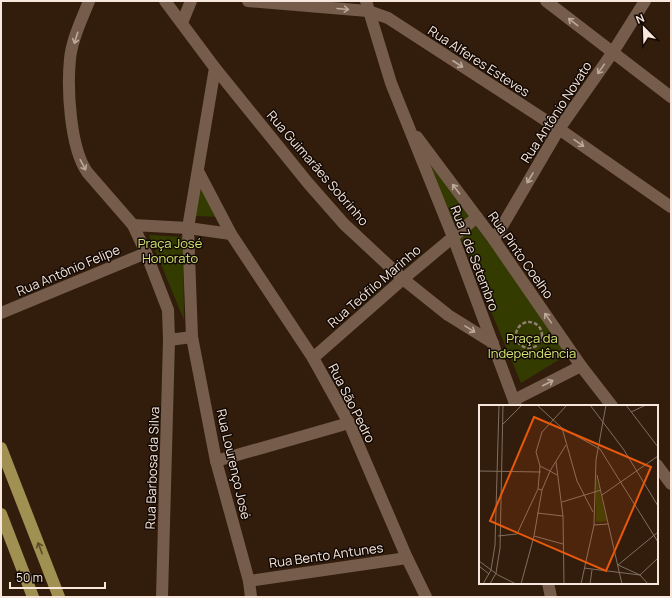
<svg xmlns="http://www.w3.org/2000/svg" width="672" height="598" font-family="Manrope,sans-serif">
<rect width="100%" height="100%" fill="#321d0d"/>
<!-- green -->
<g fill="#333b01">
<path d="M429 163 570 353 521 383Z"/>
<path d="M201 185 221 217 194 216Z"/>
<path d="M149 235 183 237 184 320Z"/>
</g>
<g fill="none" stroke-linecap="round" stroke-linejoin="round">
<!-- path -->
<circle stroke="#927f72" stroke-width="2.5" stroke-dasharray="4 2" stroke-linecap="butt" cx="529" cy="335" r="13"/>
<!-- street -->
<g stroke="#765d4b" stroke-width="12">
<path d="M89 1C82 19 72 39 70 59 67 89 70 147 87 172L133 225"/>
<path d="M165 1 215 68 308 183 344 224 403 279 448 315 493 343"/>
<path d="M248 1 368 11 388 18 559 129 671 207"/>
<path d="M366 1 391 83 453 237 516 406"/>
<path d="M546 1 671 97"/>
<path d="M182 23 191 1"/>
<path d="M215 68 188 228 192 337 169 340 168 310 146 253 133 225 188 228 231 234"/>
<path d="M417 137 494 240 581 366 612 406"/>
<path d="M198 171 231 234 313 358 349 423 407 558 426 597"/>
<path d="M494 240 559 129 613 52 645 1"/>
<path d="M1 313 146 253"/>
<path d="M192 337 216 461 249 581 251 597"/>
<path d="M313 358 403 279 477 217"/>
<path d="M514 400 581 366"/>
<path d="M216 461 349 423"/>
<path d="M657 465 671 484"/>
<path d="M249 581 407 558"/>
<path d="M548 583 551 597"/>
<path d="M162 597 169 340"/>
</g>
<!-- primary -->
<g stroke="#a09051" stroke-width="12">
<path d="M1 448 59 597"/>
<path d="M1 514 33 597"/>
</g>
</g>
<!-- one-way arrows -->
<defs><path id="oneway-shaft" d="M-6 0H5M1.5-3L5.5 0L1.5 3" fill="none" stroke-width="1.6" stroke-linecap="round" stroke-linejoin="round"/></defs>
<g stroke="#bda99b">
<use href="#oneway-shaft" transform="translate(343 9) rotate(5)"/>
<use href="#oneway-shaft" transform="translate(573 22) rotate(-142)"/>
<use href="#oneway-shaft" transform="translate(76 38) rotate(107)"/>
<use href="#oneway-shaft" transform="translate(458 64) rotate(33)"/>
<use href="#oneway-shaft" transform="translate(601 69) rotate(125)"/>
<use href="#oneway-shaft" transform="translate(579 143) rotate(35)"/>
<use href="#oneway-shaft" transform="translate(83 165) rotate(62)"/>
<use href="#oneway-shaft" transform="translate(530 178) rotate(121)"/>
<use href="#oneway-shaft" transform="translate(456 189) rotate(-127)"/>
<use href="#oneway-shaft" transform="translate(548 318) rotate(-125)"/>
<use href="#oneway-shaft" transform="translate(470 329) rotate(32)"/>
<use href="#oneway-shaft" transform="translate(548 383) rotate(-27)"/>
</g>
<use stroke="#5a4c2a" href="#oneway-shaft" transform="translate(40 548) rotate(-111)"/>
<g text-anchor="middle" stroke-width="3" stroke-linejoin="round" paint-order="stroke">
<!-- street labels -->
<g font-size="13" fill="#f7e7dd" stroke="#130904">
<text transform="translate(479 61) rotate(33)" y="5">Rua Alferes Esteves</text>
<text transform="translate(556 112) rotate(-57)" y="5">Rua Antônio Novato</text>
<text transform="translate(318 168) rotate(49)" y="5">Rua Guimarães Sobrinho</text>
<text transform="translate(521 255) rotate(55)" y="5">Rua Pinto Coelho</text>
<text transform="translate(475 258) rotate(69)" y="5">Rua 7 de Setembro</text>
<text transform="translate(68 270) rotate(-23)" y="5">Rua Antônio Felipe</text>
<text transform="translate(374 286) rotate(-41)" y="5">Rua Teófilo Marinho</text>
<text transform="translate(352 403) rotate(63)" y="5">Rua São Pedro</text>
<text transform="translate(234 464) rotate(77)" y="5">Rua Lourenço José</text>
<text transform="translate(152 468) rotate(-88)" y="5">Rua Barbosa da Silva</text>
<text transform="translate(326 555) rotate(-8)" y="5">Rua Bento Antunes</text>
</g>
<!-- park labels -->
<g font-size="13" fill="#d2e674" stroke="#130904">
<text x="170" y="248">Praça José<tspan x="170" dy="15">Honorato</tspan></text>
<text x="532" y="343">Praça da<tspan x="532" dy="15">Independência</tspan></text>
</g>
</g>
<!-- overview -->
<g transform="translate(479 405)">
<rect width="179" height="179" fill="#321d0d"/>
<path d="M117 72 128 116 117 117Z" fill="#333b01"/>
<path fill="none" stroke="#816e60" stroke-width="1" d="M58 0 83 23 121 44 179 137M111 0 145 45 179 101M147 0 179 42M152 7 167 0M24 19 43 0M83 23 98 76 114 107M77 57 84 111 85 179M61 61 57 47 63 27 88 0M0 66 62 67M78 70 71 66 61 61 59 84 63 85 71 66 87 40M118 70 143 179M123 90 179 51M83 97 122 85M58 108 84 111M115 120 129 119M19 131 38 129 59 84M55 131 84 139M0 156 19 170 37 179M139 160 179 127M139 160 161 170 169 179M0 161 10 169M105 163 161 170M161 170 179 153M4 179 12 165 16 140 20 0M11 179 17 168 21 143 24 0M42 179 55 131 63 85M102 179 115 120 117 55 127 0M111 179 113 165"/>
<path fill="#e8590c" fill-opacity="0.15" stroke="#e8590c" stroke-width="2" d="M55 12 172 62 127 166 11 116Z"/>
<rect width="179" height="179" fill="none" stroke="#f7e7dd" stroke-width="2"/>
</g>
<!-- border -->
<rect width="672" height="598" fill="none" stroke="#f7e7dd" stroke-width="4"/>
<!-- north arrow -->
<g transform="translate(644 28) rotate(337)" stroke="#130904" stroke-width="3" paint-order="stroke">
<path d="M0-3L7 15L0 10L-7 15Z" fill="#f7e7dd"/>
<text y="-6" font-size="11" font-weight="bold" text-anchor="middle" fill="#f7e7dd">N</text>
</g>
<!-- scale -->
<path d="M10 582v6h95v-6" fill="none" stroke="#f7e7dd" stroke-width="2"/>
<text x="16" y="582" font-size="12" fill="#f7e7dd" stroke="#130904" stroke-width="3" paint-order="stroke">50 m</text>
</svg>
